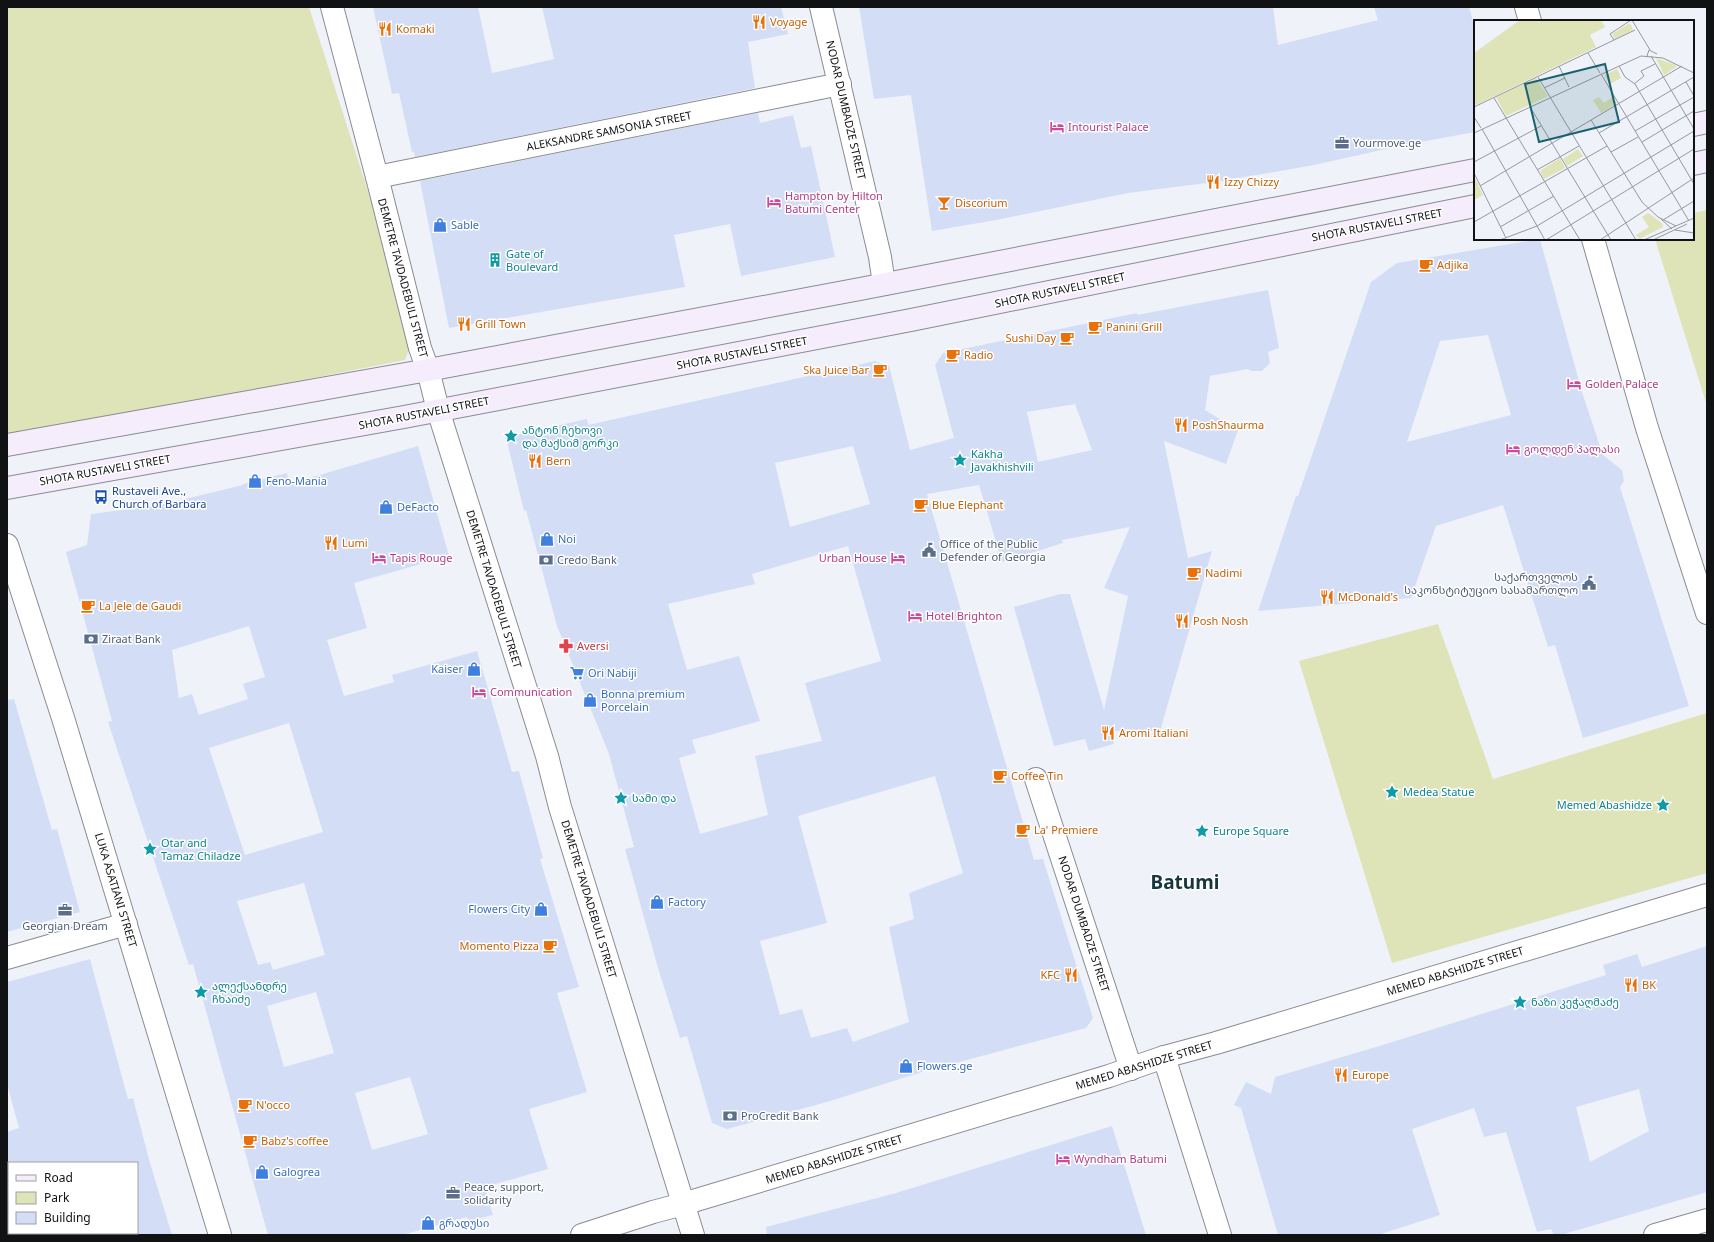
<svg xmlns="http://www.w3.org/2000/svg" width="1714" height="1242" font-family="'Noto Sans','Noto Sans Georgian',sans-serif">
<rect width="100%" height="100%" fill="#eff2f9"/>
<!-- green -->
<g fill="#dee4b8">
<path d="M7 7H309L414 335 405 360 7 438Z"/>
<path d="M1707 210V406L1655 239H1693V213Z"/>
<path d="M1438 624 1493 779 1707 713V873L1392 963 1299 661Z"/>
</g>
<!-- building -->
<g fill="#d3def6" fill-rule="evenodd">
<path d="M373 7H478L492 73 554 59 542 7H781L788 34 748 42 755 88 415 157 414 152H412L399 93 392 94Z"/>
<path d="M859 7H1273L1278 45 1378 20 1374 7H1469L1475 29V132L1404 145 1314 165 1222 181 1128 193 996 220 932 231 911 95 874 99Z"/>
<path d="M758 113 760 123 793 115 801 148 811 146 835 257 741 276 730 224 674 235 685 287 449 328 420 181Z"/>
<path d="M1540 239 1582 392 1603 455 1622 470 1624 481 1620 487 1689 706 1583 738 1555 645 1548 647 1503 505 1436 526 1411 598 1258 611 1296 496H1298L1371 282 1397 263ZM1488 335 1511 415 1407 442 1440 341Z"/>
<path d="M1268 290 1279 348 1268 352 1270 363 1262 371H1251L1248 369 1210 376 1205 410 1238 430 1226 464 1164 441 1188 558 1212 551 1160 731H1111L1114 744 1089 751 1085 739 1054 746 1014 607 1060 594H1070L1104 710 1128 596 1104 588 1130 527 1062 540 1063 543 1002 562 979 485 927 494 1034 860 1043 859 1093 1018 1086 1028 922 1072 827 1102 727 1129 712 1123 687 1036 680 1038 658 968 625 849 634 847 609 754 557 626 526 510 524 511 506 437 587 419 588 425 875 361 889 366 910 450 954 438 935 365 943 353 1137 313V315ZM1075 404 1092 450 1038 462 1027 412ZM853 446 870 504 790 527 775 463ZM848 546 881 661 805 683 822 741 755 756 768 815 700 834 679 758 696 753 692 740 760 721 739 656 687 670 668 604 755 584 752 574ZM935 776 963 873 909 893 914 919 889 927 909 1022 853 1042 847 1028 811 1038 802 1009 780 1015 760 941 827 923 798 816Z"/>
<path d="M418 446 449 556 354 583 367 628 327 640 344 696 394 682 392 675 477 651 512 772 519 771 543 858 540 859 579 987 557 993 587 1092 529 1109 548 1169 485 1187 493 1215 469 1221 467 1217 402 1235H268L193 964 189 965 108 722 112 721 66 552 87 545 91 514 160 505 243 485V484L287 473 289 484ZM249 626 265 677 243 684 248 699 199 715 192 694 179 698 172 650ZM289 723 323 832 245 855 209 748ZM304 883 325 955 273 970 270 962 258 965 237 901ZM316 992 334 1053 284 1067 267 1006ZM410 1077 428 1134 372 1150 355 1093Z"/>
<path d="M14 699 52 830 57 829 80 912 7 932V700Z"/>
<path d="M1707 946V1192L1561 1235H1554L1551 1229 1537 1232 1506 1132 1484 1137 1474 1108 1412 1129 1440 1215 1378 1235H1278L1241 1108 1234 1105 1246 1082 1271 1094 1275 1077 1386 1044 1606 975 1603 965 1637 954 1642 967ZM1639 1089 1649 1131 1590 1162 1576 1107Z"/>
<path d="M90 959 128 1099 133 1098 150 1163 172 1235H137V1163H7V1132L19 1128 7 1084V982Z"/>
<path d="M1112 1126 1146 1235H767L766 1227 896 1193Z"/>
</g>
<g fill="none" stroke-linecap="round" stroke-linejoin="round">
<defs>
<path id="pedestrian" d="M1036 779 1131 1069"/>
<g id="minor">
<path d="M332 7 377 177 420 348 428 370 438 410 547 756 560 807 693 1235"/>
<path d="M821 7 880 257 884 284"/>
<path d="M1526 7 1530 21"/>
<path d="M377 177 840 84"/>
<path d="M1593 239 1647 428 1707 613"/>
<path d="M7 545 63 718 220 1235"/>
<path d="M7 958 126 924"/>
<path d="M1164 1057 1220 1235"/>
<path d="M582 1235 653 1212 683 1204 1109 1076 1164 1057 1216 1043 1707 895"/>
<path d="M1655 1235 1707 1220"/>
</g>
<g id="secondary">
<path d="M1693 125 1707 122"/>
<path d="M1693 164 1707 161"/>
<path d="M7 445 428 370 860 289 1475 170"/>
<path d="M7 488 404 417 911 320 1475 206"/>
</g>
</defs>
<!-- pedestrian casing -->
<use href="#pedestrian" stroke="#898c92" stroke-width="24"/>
<!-- minor casing -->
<use href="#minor" stroke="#898c92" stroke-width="24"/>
<!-- secondary casing -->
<use href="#secondary" stroke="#898c92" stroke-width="24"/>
<!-- pedestrian -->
<use href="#pedestrian" stroke="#fff" stroke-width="22"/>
<!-- minor -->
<use href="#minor" stroke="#fff" stroke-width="22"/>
<!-- secondary -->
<use href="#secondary" stroke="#f5edfc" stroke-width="22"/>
</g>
<!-- icons -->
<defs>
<symbol id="restaurant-bare" viewBox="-9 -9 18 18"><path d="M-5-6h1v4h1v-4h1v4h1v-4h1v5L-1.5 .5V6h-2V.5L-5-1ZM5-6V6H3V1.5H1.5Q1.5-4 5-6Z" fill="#e8710a" stroke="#fff" stroke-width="2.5" paint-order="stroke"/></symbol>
<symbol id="hotel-bare" viewBox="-9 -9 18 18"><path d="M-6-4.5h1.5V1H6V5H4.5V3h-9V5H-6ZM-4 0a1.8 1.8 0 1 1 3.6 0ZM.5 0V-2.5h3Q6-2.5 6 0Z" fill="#d1479c" stroke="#fff" stroke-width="2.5" paint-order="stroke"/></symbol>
<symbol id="office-bare" viewBox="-9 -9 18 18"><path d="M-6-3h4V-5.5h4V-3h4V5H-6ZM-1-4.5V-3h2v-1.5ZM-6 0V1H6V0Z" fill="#5c6f8a" stroke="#fff" stroke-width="2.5" paint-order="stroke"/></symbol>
<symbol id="bar-bare" viewBox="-9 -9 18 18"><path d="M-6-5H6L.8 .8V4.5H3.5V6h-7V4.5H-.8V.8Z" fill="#e8710a" stroke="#fff" stroke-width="2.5" paint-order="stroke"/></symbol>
<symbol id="shop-bare" viewBox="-9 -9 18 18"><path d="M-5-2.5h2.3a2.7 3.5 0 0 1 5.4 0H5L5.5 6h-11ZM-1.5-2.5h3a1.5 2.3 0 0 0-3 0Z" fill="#3f7fe0" stroke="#fff" stroke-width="2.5" paint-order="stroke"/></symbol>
<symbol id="building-bare" viewBox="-9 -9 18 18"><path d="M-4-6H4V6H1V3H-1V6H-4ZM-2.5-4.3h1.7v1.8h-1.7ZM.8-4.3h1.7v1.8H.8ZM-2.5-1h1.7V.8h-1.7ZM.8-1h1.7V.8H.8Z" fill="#0f9aa8" stroke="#fff" stroke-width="2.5" paint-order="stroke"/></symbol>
<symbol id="cafe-bare" viewBox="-9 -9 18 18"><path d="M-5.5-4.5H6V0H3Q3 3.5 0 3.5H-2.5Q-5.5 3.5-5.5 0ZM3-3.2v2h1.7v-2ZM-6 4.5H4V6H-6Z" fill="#e8710a" stroke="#fff" stroke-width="2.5" paint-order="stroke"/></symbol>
<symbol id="sight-bare" viewBox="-9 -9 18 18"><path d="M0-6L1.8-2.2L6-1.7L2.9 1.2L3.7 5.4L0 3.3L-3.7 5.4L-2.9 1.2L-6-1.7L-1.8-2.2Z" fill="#0f9aa8" stroke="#fff" stroke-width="2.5" paint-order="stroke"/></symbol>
<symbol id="bus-bare" viewBox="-9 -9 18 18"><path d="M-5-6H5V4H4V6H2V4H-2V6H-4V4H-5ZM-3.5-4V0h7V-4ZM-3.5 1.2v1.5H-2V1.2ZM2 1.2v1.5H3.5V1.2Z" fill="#1a4fb4" stroke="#fff" stroke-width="2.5" paint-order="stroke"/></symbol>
<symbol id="civic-bare" viewBox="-9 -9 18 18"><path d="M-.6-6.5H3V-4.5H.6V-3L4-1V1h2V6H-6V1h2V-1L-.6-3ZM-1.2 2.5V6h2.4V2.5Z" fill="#5c6f8a" stroke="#fff" stroke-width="2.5" paint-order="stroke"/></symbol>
<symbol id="bank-bare" viewBox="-9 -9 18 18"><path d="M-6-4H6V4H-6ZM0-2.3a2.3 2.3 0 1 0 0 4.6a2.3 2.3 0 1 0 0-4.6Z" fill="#5c6f8a" stroke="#fff" stroke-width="2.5" paint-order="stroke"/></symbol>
<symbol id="pharmacy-bare" viewBox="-9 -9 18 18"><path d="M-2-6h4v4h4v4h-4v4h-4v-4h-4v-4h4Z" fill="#e0444e" stroke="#fff" stroke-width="2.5" paint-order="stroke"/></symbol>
<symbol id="supermarket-bare" viewBox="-9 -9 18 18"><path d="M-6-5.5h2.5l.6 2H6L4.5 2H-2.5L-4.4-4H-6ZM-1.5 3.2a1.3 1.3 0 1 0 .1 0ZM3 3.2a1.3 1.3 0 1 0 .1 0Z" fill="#3f7fe0" stroke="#fff" stroke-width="2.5" paint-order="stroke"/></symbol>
</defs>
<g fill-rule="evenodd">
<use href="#restaurant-bare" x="749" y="12" width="20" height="20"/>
<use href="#restaurant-bare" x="375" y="19" width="20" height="20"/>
<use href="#hotel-bare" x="1047" y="117" width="20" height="20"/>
<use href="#office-bare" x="1332" y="133" width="20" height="20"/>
<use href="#restaurant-bare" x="1203" y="172" width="20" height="20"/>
<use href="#hotel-bare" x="764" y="192" width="20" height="20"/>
<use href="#bar-bare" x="934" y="193" width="20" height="20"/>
<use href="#shop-bare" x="430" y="215" width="20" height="20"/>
<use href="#building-bare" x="485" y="250" width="20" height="20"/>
<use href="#cafe-bare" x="1416" y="255" width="20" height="20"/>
<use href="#restaurant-bare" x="454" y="314" width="20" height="20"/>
<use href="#cafe-bare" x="1085" y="317" width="20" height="20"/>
<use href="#cafe-bare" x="1057" y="328" width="20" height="20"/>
<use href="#cafe-bare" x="943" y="345" width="20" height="20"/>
<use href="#cafe-bare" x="870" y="360" width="20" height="20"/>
<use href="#hotel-bare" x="1564" y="374" width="20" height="20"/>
<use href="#restaurant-bare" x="1171" y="415" width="20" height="20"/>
<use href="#sight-bare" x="501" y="426" width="20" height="20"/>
<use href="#hotel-bare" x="1503" y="439" width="20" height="20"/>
<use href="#sight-bare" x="950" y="450" width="20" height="20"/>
<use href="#restaurant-bare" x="525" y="451" width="20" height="20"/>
<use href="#shop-bare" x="245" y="471" width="20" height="20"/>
<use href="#bus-bare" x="91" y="487" width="20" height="20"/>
<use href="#cafe-bare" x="911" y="495" width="20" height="20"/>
<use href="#shop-bare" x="376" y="497" width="20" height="20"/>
<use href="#shop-bare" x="537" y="529" width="20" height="20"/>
<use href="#restaurant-bare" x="321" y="533" width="20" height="20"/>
<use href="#civic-bare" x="919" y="540" width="20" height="20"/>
<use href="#hotel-bare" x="369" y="548" width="20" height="20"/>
<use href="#hotel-bare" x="888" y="548" width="20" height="20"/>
<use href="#bank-bare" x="536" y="550" width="20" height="20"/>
<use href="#cafe-bare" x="1184" y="563" width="20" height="20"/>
<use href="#civic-bare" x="1579" y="573" width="20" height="20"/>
<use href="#restaurant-bare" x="1317" y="587" width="20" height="20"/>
<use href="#cafe-bare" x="78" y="596" width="20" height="20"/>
<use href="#hotel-bare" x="905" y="606" width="20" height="20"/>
<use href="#restaurant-bare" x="1172" y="611" width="20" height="20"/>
<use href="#bank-bare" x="81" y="629" width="20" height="20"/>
<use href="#pharmacy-bare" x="556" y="636" width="20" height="20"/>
<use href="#shop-bare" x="464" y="659" width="20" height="20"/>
<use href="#supermarket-bare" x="567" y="663" width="20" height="20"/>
<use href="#hotel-bare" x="469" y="682" width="20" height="20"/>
<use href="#shop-bare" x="580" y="690" width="20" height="20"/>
<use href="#restaurant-bare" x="1098" y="723" width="20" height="20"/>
<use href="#cafe-bare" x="990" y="766" width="20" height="20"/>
<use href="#sight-bare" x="1382" y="782" width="20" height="20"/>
<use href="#sight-bare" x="611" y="788" width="20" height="20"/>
<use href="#sight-bare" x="1653" y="795" width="20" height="20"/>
<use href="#cafe-bare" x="1013" y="820" width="20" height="20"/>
<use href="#sight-bare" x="1192" y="821" width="20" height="20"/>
<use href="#sight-bare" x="140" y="839" width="20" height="20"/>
<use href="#shop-bare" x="647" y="892" width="20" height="20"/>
<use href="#shop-bare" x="531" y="899" width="20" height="20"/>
<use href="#office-bare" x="55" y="900" width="20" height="20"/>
<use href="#cafe-bare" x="540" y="936" width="20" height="20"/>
<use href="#restaurant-bare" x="1061" y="965" width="20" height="20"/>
<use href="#restaurant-bare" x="1621" y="975" width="20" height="20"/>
<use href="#sight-bare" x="191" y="982" width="20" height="20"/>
<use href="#sight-bare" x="1510" y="992" width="20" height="20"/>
<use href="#shop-bare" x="896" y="1056" width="20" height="20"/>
<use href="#restaurant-bare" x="1331" y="1065" width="20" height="20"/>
<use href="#cafe-bare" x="235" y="1095" width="20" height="20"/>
<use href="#bank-bare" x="720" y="1106" width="20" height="20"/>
<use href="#cafe-bare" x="240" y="1131" width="20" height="20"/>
<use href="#hotel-bare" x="1053" y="1149" width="20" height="20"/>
<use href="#shop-bare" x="252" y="1162" width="20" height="20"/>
<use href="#office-bare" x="443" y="1183" width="20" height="20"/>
<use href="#shop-bare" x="418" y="1213" width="20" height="20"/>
</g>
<g text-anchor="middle" stroke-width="3" stroke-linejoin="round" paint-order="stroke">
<!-- food labels -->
<g font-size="11" fill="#c56008" stroke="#fff" text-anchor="start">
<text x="770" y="26">Voyage</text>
<text x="396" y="33">Komaki</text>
<text x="1224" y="186">Izzy Chizzy</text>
<text x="955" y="207">Discorium</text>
<text x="1437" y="269">Adjika</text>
<text x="475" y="328">Grill Town</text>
<text x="1106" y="331">Panini Grill</text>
<text x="1056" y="342" text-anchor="end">Sushi Day</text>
<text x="964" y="359">Radio</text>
<text x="869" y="374" text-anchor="end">Ska Juice Bar</text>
<text x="1192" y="429">PoshShaurma</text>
<text x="546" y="465">Bern</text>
<text x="932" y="509">Blue Elephant</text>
<text x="342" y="547">Lumi</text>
<text x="1205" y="577">Nadimi</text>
<text x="1338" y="601">McDonald's</text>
<text x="99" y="610">La Jele de Gaudi</text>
<text x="1193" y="625">Posh Nosh</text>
<text x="1119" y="737">Aromi Italiani</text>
<text x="1011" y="780">Coffee Tin</text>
<text x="1034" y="834">La' Premiere</text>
<text x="539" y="950" text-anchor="end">Momento Pizza</text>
<text x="1060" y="979" text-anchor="end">KFC</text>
<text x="1642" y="989">BK</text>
<text x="1352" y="1079">Europe</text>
<text x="256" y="1109">N'occo</text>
<text x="261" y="1145">Babz's coffee</text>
</g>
<!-- street labels -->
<g font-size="11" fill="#111214" stroke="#fff">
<text transform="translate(846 110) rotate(77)" y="4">NODAR DUMBADZE STREET</text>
<text transform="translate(609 131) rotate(-11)" y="4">ALEKSANDRE SAMSONIA STREET</text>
<text transform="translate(1377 225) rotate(-11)" y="4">SHOTA RUSTAVELI STREET</text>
<text transform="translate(403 278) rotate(75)" y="4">DEMETRE TAVDADEBULI STREET</text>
<text transform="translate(1060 290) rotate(-12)" y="4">SHOTA RUSTAVELI STREET</text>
<text transform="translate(742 353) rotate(-11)" y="4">SHOTA RUSTAVELI STREET</text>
<text transform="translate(424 413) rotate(-11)" y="4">SHOTA RUSTAVELI STREET</text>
<text transform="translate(105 470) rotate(-10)" y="4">SHOTA RUSTAVELI STREET</text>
<text transform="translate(494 589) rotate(73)" y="4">DEMETRE TAVDADEBULI STREET</text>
<text transform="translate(116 890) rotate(73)" y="4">LUKA ASATIANI STREET</text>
<text transform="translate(589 899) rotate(73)" y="4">DEMETRE TAVDADEBULI STREET</text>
<text transform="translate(1084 924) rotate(72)" y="4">NODAR DUMBADZE STREET</text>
<text transform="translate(1455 971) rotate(-17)" y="4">MEMED ABASHIDZE STREET</text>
<text transform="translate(1144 1065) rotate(-17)" y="4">MEMED ABASHIDZE STREET</text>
<text transform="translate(834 1159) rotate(-17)" y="4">MEMED ABASHIDZE STREET</text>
</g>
<!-- hotel labels -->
<g font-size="11" fill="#b23c85" stroke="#fff" text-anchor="start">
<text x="1068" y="131">Intourist Palace</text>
<text x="785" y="200">Hampton by Hilton<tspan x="785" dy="13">Batumi Center</tspan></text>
<text x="1585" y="388">Golden Palace</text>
<text x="1524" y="453">გოლდენ პალასი</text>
<text x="390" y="562">Tapis Rouge</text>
<text x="887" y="562" text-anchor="end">Urban House</text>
<text x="926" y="620">Hotel Brighton</text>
<text x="490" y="696">Communication</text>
<text x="1074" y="1163">Wyndham Batumi</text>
</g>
<!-- service labels -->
<g font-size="11" fill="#4e5e75" stroke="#fff" text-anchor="start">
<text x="1353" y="147">Yourmove.ge</text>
<text x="940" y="548">Office of the Public<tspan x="940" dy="13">Defender of Georgia</tspan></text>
<text x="557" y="564">Credo Bank</text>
<text x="1578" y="581" text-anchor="end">საქართველოს<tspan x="1578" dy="13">საკონსტიტუციო სასამართლო</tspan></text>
<text x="102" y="643">Ziraat Bank</text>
<text x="65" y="930" text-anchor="middle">Georgian Dream</text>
<text x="741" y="1120">ProCredit Bank</text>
<text x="464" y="1191">Peace, support,<tspan x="464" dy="13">solidarity</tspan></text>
</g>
<!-- shop labels -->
<g font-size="11" fill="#366cbe" stroke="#fff" text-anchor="start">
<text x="451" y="229">Sable</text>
<text x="266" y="485">Feno-Mania</text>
<text x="397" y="511">DeFacto</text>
<text x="558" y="543">Noi</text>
<text x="463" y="673" text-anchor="end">Kaiser</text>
<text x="588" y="677">Ori Nabiji</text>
<text x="601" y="698">Bonna premium<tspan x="601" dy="13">Porcelain</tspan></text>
<text x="668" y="906">Factory</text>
<text x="530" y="913" text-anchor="end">Flowers City</text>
<text x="917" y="1070">Flowers.ge</text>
<text x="273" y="1176">Galogrea</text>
<text x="439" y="1227">გრადუსი</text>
</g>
<!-- culture labels -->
<g font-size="11" fill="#0d838f" stroke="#fff" text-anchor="start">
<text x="506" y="258">Gate of<tspan x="506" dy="13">Boulevard</tspan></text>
<text x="522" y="434">ანტონ ჩეხოვი<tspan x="522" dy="13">და მაქსიმ გორკი</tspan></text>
<text x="971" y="458">Kakha<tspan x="971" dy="13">Javakhishvili</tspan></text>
<text x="1403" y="796">Medea Statue</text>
<text x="632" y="802">სამი და</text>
<text x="1652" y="809" text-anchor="end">Memed Abashidze</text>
<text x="1213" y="835">Europe Square</text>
<text x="161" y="847">Otar and<tspan x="161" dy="13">Tamaz Chiladze</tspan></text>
<text x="212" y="990">ალექსანდრე<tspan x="212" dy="13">ჩხაიძე</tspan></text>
<text x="1531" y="1006">ნაზი კეჭაღმაძე</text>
</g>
<!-- transit labels -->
<g font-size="11" fill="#164399" stroke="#fff" text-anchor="start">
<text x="112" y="495">Rustaveli Ave.,<tspan x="112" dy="13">Church of Barbara</tspan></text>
</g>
<!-- health labels -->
<g font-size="11" fill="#be3a42" stroke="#fff" text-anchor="start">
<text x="577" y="650">Aversi</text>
</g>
<!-- town labels -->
<g font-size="19" font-weight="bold" fill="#17373f" stroke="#fff">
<text x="1185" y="889">Batumi</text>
</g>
</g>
<!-- overview -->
<g transform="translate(1474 20)">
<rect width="220" height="220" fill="#eff2f9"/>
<path d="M46 0H127L131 7 116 15 122 27 0 86V33ZM156 3 159 10 141 19 138 14ZM182 38 202 45V47L190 55ZM143 49 147 58 136 64 130 55ZM62 58 74 76 32 96 22 77ZM125 77 130 83 139 77 143 83 127 93 119 80ZM104 129 109 136 93 146 89 139ZM86 138 91 148 70 159 66 151ZM0 156 9 175 0 180ZM174 193 188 203 189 207 165 219 162 215 175 207 168 197Z" fill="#dee4b8"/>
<path fill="none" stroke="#96989d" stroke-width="1" d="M158 0 176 30M140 20 136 14 157 0M114 33 126 53M173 36 175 30 183 34M177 36 220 109M85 46 95 67M145 46 151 57 161 64 220 164M127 54 215 201M64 57 162 220M212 62 220 76M160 64 170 56 167 51 181 44M70 68 91 58M20 78 106 220M0 87 161 10M56 87 137 220M0 97 7 108M117 100 168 182 184 197 202 206M8 109 71 220M161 111 220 77M0 113 167 36 189 38 220 53M125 113 220 57M168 122 220 91M137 132 164 117M0 142 67 106M63 150 105 126M0 153 32 218M6 166 208 46M187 199 198 209M189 200 220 181M0 202 133 126M26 207 80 176M201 210 220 213M26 220 63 206 220 111M72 220 220 129M126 220 220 158M170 220 220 198M179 220 213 204"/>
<path fill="#1a6071" fill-opacity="0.15" stroke="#1a6071" stroke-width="2" d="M131 44 145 102 65 122 51 64Z"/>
<rect width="220" height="220" fill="none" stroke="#111214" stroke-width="2"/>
</g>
<!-- border -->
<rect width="1714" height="1242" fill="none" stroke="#111214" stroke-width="16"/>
<!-- legend -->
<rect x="8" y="1162" width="130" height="72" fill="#ffffff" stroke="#a0a0a1"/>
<rect x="16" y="1175" width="20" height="6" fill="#f5edfc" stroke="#a0a0a1"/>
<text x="44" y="1182" font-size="12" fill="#111214">Road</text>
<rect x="16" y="1192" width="20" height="12" fill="#dee4b8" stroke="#a0a0a1"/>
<text x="44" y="1202" font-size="12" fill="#111214">Park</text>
<rect x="16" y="1212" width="20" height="12" fill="#d3def6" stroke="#a0a0a1"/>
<text x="44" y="1222" font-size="12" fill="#111214">Building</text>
</svg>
